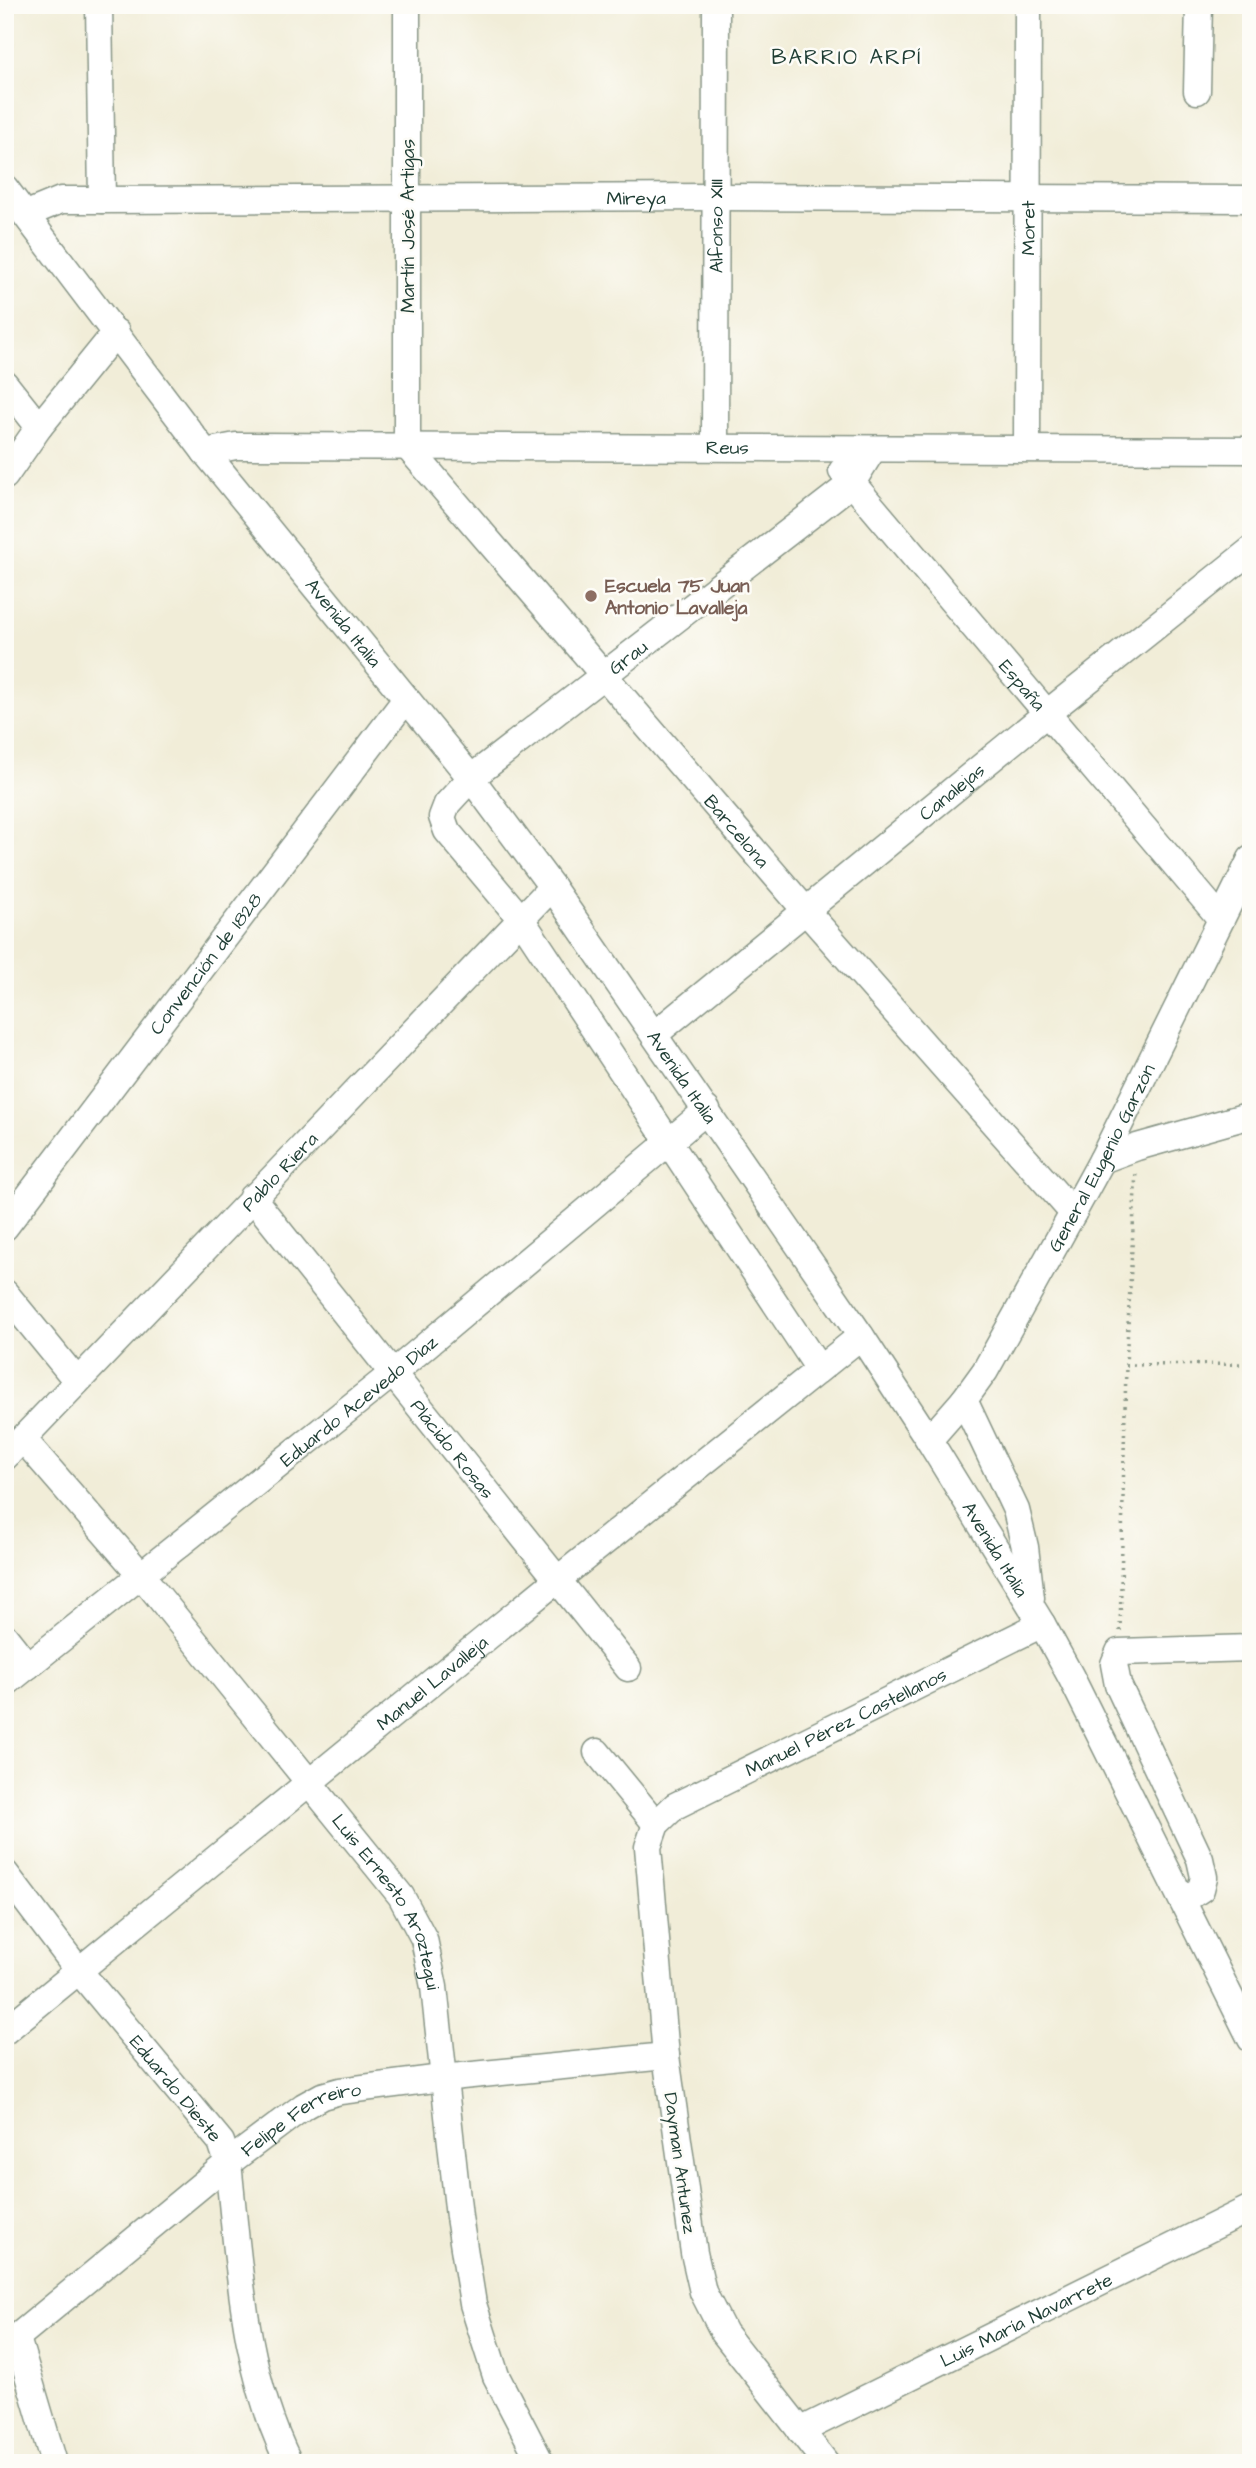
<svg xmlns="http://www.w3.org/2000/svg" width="1256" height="2468" font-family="'Architects Daughter',sans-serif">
<rect width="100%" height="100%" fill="#fdfcf7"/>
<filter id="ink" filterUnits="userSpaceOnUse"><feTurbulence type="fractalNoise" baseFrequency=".0143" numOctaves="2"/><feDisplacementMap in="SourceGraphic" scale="14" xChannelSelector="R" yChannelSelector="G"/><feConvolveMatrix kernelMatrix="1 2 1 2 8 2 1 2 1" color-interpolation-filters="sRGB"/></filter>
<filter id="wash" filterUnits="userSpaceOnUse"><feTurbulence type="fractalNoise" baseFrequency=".00686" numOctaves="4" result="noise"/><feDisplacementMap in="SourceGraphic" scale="28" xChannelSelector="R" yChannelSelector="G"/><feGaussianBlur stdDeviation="1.57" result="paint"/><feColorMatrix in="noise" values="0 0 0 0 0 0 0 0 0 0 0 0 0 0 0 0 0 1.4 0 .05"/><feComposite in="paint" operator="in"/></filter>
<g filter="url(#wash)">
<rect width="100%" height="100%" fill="#f1edd8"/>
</g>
<g filter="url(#ink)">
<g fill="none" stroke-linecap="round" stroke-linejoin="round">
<defs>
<g id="minor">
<path d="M99 5 102 200"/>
<path id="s1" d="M407 5V446L806 911 1073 1213"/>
<path d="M1197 91 1199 5"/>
<path id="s2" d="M5 188 205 452 471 778 552 887 861 1336 929 1440 1042 1624 1071 1677 1251 2039"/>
<path id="s3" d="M27 214 61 200H102L716 197 1251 199"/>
<path d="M5 384 39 427"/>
<path id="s4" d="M715 446 716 5"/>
<path id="s5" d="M1027 448 1028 5"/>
<path id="s6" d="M205 452 236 446C574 446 912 447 1251 450"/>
<path id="s7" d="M842 471 1221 919"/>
<path d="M5 476 39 427 116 332"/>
<path id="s8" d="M655 1034 1046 714 1251 550"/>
<path d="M1102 1160 1137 1147 1251 1115"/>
<path id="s9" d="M252 1197 628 1668"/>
<path id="s10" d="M5 1227 406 699"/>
<path d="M5 1293 77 1381"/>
<path id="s11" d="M819 1369 521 919 447 831 442 817 447 804 471 778 852 483 873 449"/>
<path d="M964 1400 1016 1510 1025 1547 1031 1598"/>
<path id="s12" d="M23 1439 142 1576 401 1896 424 1939 434 1987 459 2217 473 2304 496 2376 541 2463"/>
<path id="s13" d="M929 1440 964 1400 985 1371 1073 1213 1102 1160 1251 859"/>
<path id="s14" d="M5 1457 552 887"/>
<path d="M5 1637 28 1666"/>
<path id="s15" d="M5 1684 392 1374 707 1110"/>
<path d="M597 1752 656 1824"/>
<path id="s16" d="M5 1873 79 1971 221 2142 228 2163C239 2264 243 2371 289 2463"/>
<path d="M1183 1901 1201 1889 1204 1877 1200 1859 1118 1685 1114 1664 1119 1652 1251 1648"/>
<path id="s17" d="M5 2031 557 1580 861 1336"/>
<path d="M17 2338 54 2463"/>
<path id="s18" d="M5 2347 228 2163 304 2106 322 2096 340 2091 442 2078 666 2056"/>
<path id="s19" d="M800 2431 1251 2208"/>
<path id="s20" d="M826 2463 724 2333 703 2292 694 2253 666 2056 648 1847 656 1824 675 1806 1042 1624"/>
</g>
</defs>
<!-- minor casing -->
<use href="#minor" stroke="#889586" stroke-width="29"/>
<!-- path -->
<g stroke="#889586" stroke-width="3.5" stroke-dasharray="2 5" stroke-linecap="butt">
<path d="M1126 1365 1251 1364"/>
<path d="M1120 1631 1126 1365 1136 1170"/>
</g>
<!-- minor -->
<use href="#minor" stroke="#fff" stroke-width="26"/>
</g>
</g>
<!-- markers -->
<circle fill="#8d6e63" stroke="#fdfcf7" stroke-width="2.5" cx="591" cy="596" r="7"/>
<g text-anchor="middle" stroke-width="5" stroke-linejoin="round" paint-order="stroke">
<!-- street labels -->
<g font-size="19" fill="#1f3d34" stroke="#fdfcf7">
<text dy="7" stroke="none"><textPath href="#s3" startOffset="612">Mireya</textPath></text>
<text transform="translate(407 226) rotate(-90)" y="7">Martín José Artigas</text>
<text dy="7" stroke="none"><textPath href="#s4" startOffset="220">Alfonso XIII</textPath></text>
<text dy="7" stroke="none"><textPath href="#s5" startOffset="220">Moret</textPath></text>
<text dy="7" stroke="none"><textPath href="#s6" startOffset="523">Reus</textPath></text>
<text dy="7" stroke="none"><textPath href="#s2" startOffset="551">Avenida Italia</textPath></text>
<text dy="7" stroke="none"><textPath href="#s11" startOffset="917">Grau</textPath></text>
<text dy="7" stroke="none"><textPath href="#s7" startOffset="280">España</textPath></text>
<text dy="7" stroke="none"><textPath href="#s8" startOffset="383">Canalejas</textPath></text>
<text dy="7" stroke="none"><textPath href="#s1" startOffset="948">Barcelona</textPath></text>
<text dy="7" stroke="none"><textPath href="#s10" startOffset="331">Convención de 1828</textPath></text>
<text dy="7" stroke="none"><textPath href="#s2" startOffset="1118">Avenida Italia</textPath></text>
<text dy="7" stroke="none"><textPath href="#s13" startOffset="332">General Eugenio Garzón</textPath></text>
<text dy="7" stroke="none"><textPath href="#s14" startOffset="396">Pablo Riera</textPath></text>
<text dy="7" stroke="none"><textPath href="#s15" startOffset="453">Eduardo Acevedo Diaz</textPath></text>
<text dy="7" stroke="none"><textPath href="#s9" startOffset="322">Plácido Rosas</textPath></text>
<text dy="7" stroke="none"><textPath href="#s2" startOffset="1685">Avenida Italia</textPath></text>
<text dy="7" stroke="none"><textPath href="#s17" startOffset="551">Manuel Lavalleja</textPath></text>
<text dy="7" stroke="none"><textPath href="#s20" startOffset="901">Manuel Pérez Castellanos</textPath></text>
<text dy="7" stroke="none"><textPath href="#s12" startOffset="592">Luis Ernesto Aroztegui</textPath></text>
<text dy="7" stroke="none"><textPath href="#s16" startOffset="275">Eduardo Dieste</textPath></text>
<text dy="7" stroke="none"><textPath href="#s18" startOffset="376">Felipe Ferreiro</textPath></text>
<text transform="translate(681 2163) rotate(82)" y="7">Dayman Antunez</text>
<text dy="7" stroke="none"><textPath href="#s19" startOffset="252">Luis María Navarrete</textPath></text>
</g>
<!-- education labels -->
<g font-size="19" font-weight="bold" fill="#785e54" stroke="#fdfcf7" text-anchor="start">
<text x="605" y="592">Escuela 75 Juan<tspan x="605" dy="22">Antonio Lavalleja</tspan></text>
</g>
<!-- neighbourhood labels -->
<g font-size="21" letter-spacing="2" fill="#1f3d34" stroke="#fdfcf7">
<text x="847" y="64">BARRIO ARPÍ</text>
</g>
</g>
<!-- margin -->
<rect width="1256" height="2468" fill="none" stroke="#fdfcf7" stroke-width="28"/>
</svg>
